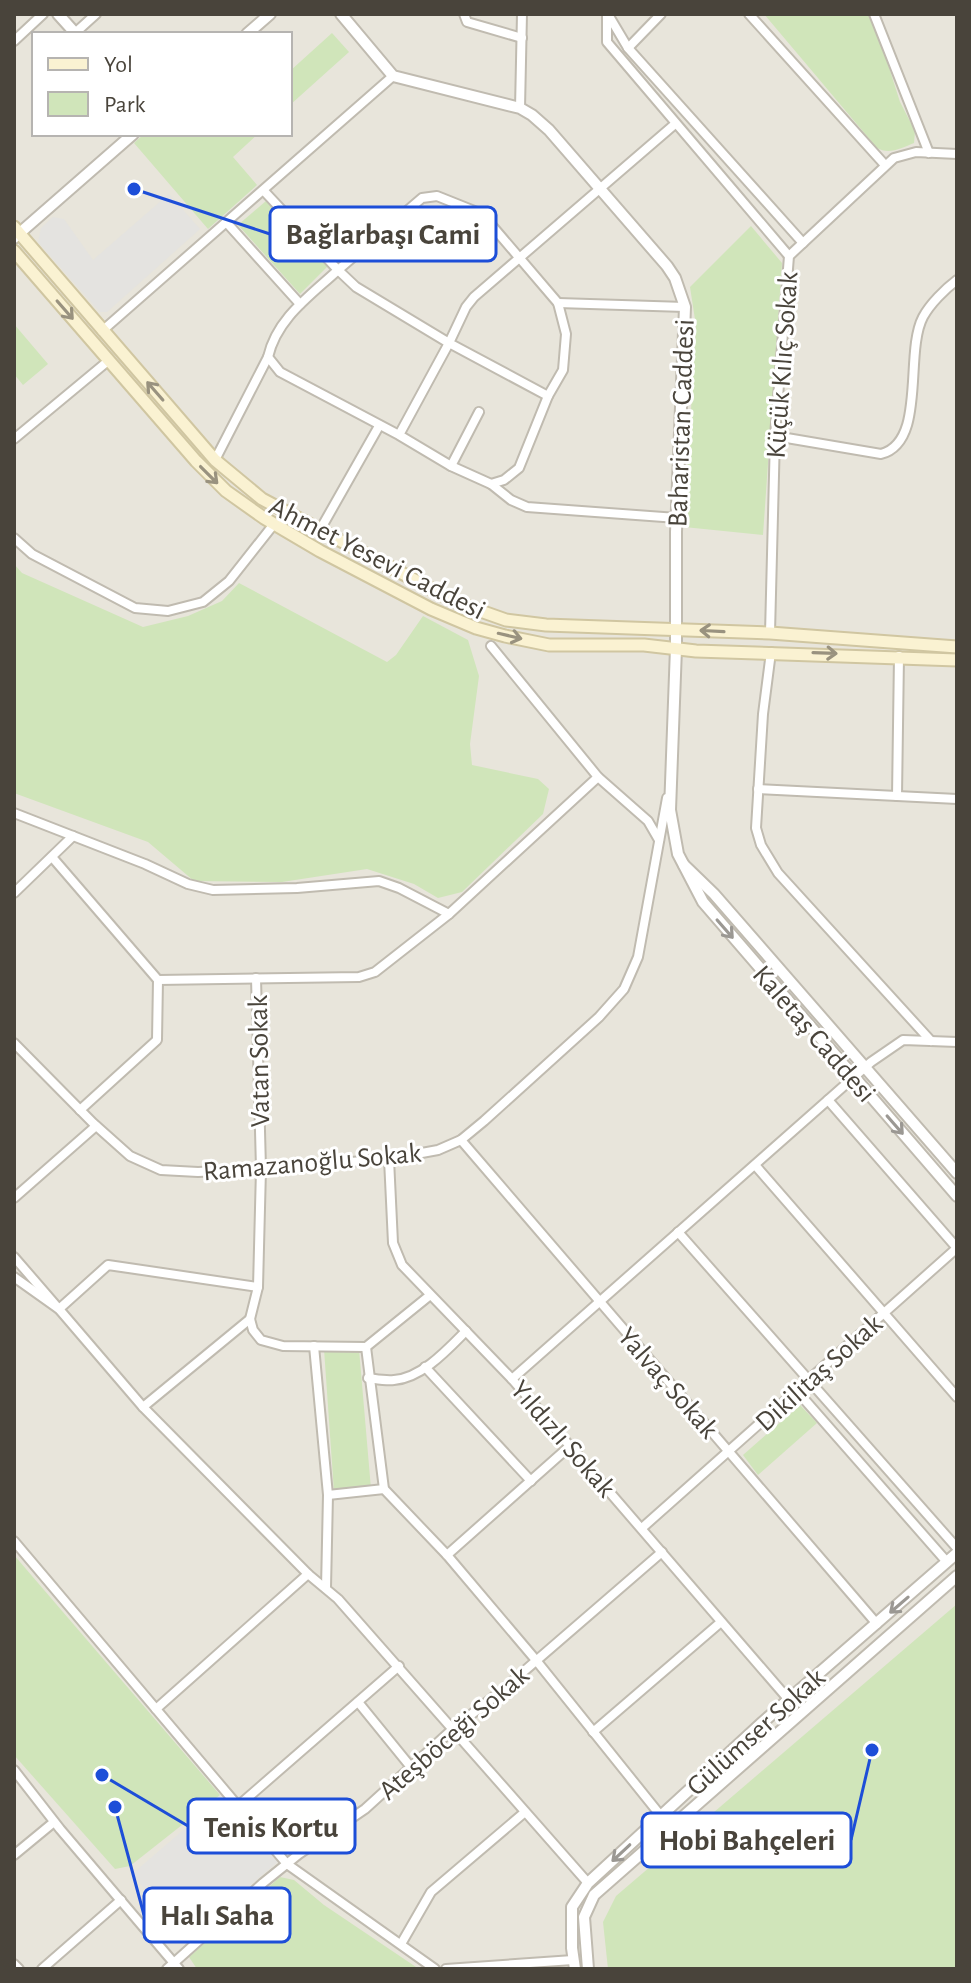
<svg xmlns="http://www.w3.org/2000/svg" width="971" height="1983" font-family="'Alegreya Sans',sans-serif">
<rect width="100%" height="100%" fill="#f5f3ed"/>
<!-- residential -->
<path fill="#e8e5db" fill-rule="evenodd" d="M14 14H957V1969H14ZM34 34H290V134H34Z"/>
<!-- green -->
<g fill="#d0e5ba">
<path d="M764 14H872L900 102 915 131 914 143C902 148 889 155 877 148Z"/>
<path d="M332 33 349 52 290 105V71Z"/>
<path d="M144 134H212L215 137 219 134H258L233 157 257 185 208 229 134 143Z"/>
<path d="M266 201 328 266 300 294 238 225Z"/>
<path d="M751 226 782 263 763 535 684 527 696 326 690 287Z"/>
<path d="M14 324 48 364 23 385 14 374Z"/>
<path d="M14 564 22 573 143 627 188 616 222 601 239 583 387 662 396 655 423 616 468 640 479 676 470 744 472 765 538 779 549 789 543 814 462 892 438 898 414 884 367 869 282 882 194 881 148 842 14 793Z"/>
<path d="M324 1349H359L371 1489 334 1492Z"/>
<path d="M800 1405 817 1423 758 1475 743 1455Z"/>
<path d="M14 1555 220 1795 130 1866 115 1869 14 1755Z"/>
<path d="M957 1604V1969H608L603 1922 616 1896Z"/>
<path d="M280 1877 294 1880 324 1905 419 1969H197L189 1957Z"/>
</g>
<!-- parking -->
<g fill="#e4e3e0">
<path d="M169 194 200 229 107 312H100L38 242 41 228 53 217 64 219 93 260Z"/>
<path d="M224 1795 280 1860 187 1939 132 1874Z"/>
</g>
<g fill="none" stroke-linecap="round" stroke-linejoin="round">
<defs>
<g id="minor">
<path d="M464 14 467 22 522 38"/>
<path d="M607 14V42L789 256"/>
<path d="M749 14 885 165"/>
<path d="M874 14 929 153"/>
<path d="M609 16 628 48 803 243"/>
<path d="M75 33 96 14"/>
<path d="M14 41 43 14"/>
<path d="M628 48 661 14"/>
<path d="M520 108 522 14"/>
<path d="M264 191 338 270 422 198 437 196 482 214 558 303 566 334 563 370 548 396"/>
<path d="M227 223 300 304"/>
<path d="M558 303 685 307"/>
<path d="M102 331 393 76"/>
<path d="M399 435 280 372 268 357C277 318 310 296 338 270L356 287 449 343 548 396 519 468 504 480 491 484 451 466 399 435 449 343 466 307 474 297 675 124"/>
<path d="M775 436 881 454C927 442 904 353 923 317 930 304 945 289 957 280"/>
<path d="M14 439 108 361"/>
<path d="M215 460 268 357"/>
<path d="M451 466 479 412"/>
<path d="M491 484 511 500 527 507 677 518"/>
<path d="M320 530 379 426"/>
<path d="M14 538 32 554 135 608 168 611 203 602 229 581 274 524"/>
<path d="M770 633 775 436 789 256 894 158 916 152 957 154"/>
<path d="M491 646 598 777 648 821 659 840"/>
<path d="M771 652 763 714 756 828 761 845 778 873 931 1041"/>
<path d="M758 789 957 799"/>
<path d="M897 796 899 656"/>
<path d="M14 813 145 864 188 884 213 890 297 888 379 881 399 888 449 914"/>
<path d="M52 857 158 980"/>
<path d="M14 893 73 836"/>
<path d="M256 978 261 1169 258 1287 250 1319 253 1330 261 1340 283 1346 366 1347 429 1296"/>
<path d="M158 980 359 977 375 972 449 914 598 777"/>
<path d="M14 1043 93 1123 130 1156 161 1170 198 1172 261 1169 389 1159 438 1150 461 1140 484 1121 599 1017 624 989 638 957 667 798"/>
<path d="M828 1100 957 1248"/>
<path d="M80 1110 157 1040 158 980"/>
<path d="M461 1140 877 1624"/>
<path d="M389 1159 393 1243 402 1265 512 1379 789 1700"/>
<path d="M755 1165 957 1397"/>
<path d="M14 1198 96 1126"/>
<path d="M678 1232 957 1548"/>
<path d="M14 1257 59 1309 108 1265 258 1287"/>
<path d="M14 1277 59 1309 143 1407 308 1574 338 1599 588 1883"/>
<path d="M314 1346 328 1495 326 1588"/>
<path d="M366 1347 384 1489 447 1555 535 1659 661 1816"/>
<path d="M425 1367 531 1481"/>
<path d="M368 1378C376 1379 386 1381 394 1380 422 1378 448 1349 466 1331"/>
<path d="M512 1379 871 1062 903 1040 957 1042"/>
<path d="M797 1391 947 1562"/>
<path d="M143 1407 250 1319"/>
<path d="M328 1495 384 1489"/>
<path d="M642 1528 957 1248"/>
<path d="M14 1541 287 1864 435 1969"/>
<path d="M447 1555 571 1445"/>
<path d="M358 1702 410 1766"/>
<path d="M156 1709 308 1574"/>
<path d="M593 1732 721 1622"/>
<path d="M14 1770 60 1829 179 1969"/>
<path d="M238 1806 399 1666"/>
<path d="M14 1855 54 1822"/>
<path d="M401 1944 431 1892 525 1812"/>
<path d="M14 1964 19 1969"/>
<path d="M42 1969 121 1900"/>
<path d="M167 1969 263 1883 299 1854 365 1809 454 1728 500 1692 662 1552"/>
<path d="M446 1969 573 1960"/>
</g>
<g id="tertiary">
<path d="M58 14 76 34"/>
<path d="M341 14 393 76 520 108 532 115 549 130 667 266 675 278 685 307 676 532V648L670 810 678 854 703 902 957 1196"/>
<path d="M247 34 270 14"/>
<path d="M14 238 133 134"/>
<path d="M684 865 714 894 957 1173"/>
<path d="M575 1969 572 1948V1907L588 1883 763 1722 957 1553"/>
<path d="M588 1969 584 1917 594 1895 957 1576"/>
</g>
<g id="secondary">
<path d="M14 227 215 460 262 499 458 603 506 620 546 625 770 633 957 647"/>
<path d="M14 251 196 461 226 491 264 518 320 551 431 609 476 628 505 636 549 645H644L696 651 957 660"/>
</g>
</defs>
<!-- minor casing -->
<use href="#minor" stroke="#c0bbb0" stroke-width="12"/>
<!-- tertiary casing -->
<use href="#tertiary" stroke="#c0bbb0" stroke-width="14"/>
<!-- secondary casing -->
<use href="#secondary" stroke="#d0c6a1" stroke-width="15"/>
<!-- minor -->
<use href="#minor" stroke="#fff" stroke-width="8"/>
<!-- tertiary -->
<use href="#tertiary" stroke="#fff" stroke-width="10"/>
<!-- secondary -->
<use href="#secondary" stroke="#faf2d2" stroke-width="11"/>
</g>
<!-- one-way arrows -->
<defs><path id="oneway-shaft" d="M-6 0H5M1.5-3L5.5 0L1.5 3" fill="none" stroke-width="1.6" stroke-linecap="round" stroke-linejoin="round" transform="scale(2)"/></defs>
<g stroke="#99927f">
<use href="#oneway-shaft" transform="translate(65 310) rotate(49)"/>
<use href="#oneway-shaft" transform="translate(155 391) rotate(-131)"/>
<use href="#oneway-shaft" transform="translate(209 475) rotate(45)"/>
<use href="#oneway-shaft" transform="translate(712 631) rotate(-177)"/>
<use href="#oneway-shaft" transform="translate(510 636) rotate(13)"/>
<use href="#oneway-shaft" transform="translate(825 653) rotate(2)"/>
</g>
<g stroke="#9b9893">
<use href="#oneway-shaft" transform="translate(725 929) rotate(49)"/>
<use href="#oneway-shaft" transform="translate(895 1125) rotate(49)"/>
<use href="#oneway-shaft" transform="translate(899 1605) rotate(139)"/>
<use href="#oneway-shaft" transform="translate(621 1853) rotate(137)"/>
</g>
<g text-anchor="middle" stroke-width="6" stroke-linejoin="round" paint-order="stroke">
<!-- street labels -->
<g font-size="28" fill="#49443b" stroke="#fff">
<text transform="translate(781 365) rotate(-86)" y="10">Küçük Kılıç Sokak</text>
<text transform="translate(680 423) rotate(-88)" y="10">Baharistan Caddesi</text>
<text transform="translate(378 557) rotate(27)" y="10">Ahmet Yesevi Caddesi</text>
<text transform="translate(815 1033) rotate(49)" y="10">Kaletaş Caddesi</text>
<text transform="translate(258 1061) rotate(-91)" y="10">Vatan Sokak</text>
<text transform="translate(312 1161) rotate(-5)" y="10">Ramazanoğlu Sokak</text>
<text transform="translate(818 1372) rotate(-42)" y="10">Dikilitaş Sokak</text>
<text transform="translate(669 1382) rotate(49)" y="10">Yalvaç Sokak</text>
<text transform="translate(564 1438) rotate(49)" y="10">Yıldızlı Sokak</text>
<text transform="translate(755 1731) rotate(-42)" y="10">Gülümser Sokak</text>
<text transform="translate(453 1732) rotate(-41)" y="10">Ateşböceği Sokak</text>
</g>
</g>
<!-- callouts -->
<path fill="none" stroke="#1d4ed8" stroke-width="3" d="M134 189L270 234M102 1775L188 1826M872 1750L851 1840M115 1807L144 1915"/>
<g fill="#1d4ed8" stroke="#fff" stroke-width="3">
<circle cx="134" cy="189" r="8"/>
<circle cx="102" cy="1775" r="8"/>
<circle cx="872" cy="1750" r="8"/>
<circle cx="115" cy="1807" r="8"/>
</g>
<g fill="#fff" stroke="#1d4ed8" stroke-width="3">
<rect x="270" y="207" width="226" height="54" rx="8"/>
<rect x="188" y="1799" width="167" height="54" rx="8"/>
<rect x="642" y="1813" width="209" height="54" rx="8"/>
<rect x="144" y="1888" width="146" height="54" rx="8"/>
</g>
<g font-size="30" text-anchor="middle" font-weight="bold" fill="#49443b">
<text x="383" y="244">Bağlarbaşı Cami</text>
<text x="271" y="1837">Tenis Kortu</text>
<text x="747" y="1850">Hobi Bahçeleri</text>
<text x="217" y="1925">Halı Saha</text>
</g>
<!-- border -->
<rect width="971" height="1983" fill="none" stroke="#49443b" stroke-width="32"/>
<!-- legend -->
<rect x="32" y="32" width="260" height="104" fill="#ffffff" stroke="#b6b4b1" stroke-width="2"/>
<rect x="48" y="58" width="40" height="12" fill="#faf2d2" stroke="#b6b4b1" stroke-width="2"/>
<text x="104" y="72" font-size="24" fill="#49443b">Yol</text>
<rect x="48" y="92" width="40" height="24" fill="#d0e5ba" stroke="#b6b4b1" stroke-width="2"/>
<text x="104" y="112" font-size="24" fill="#49443b">Park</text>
</svg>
